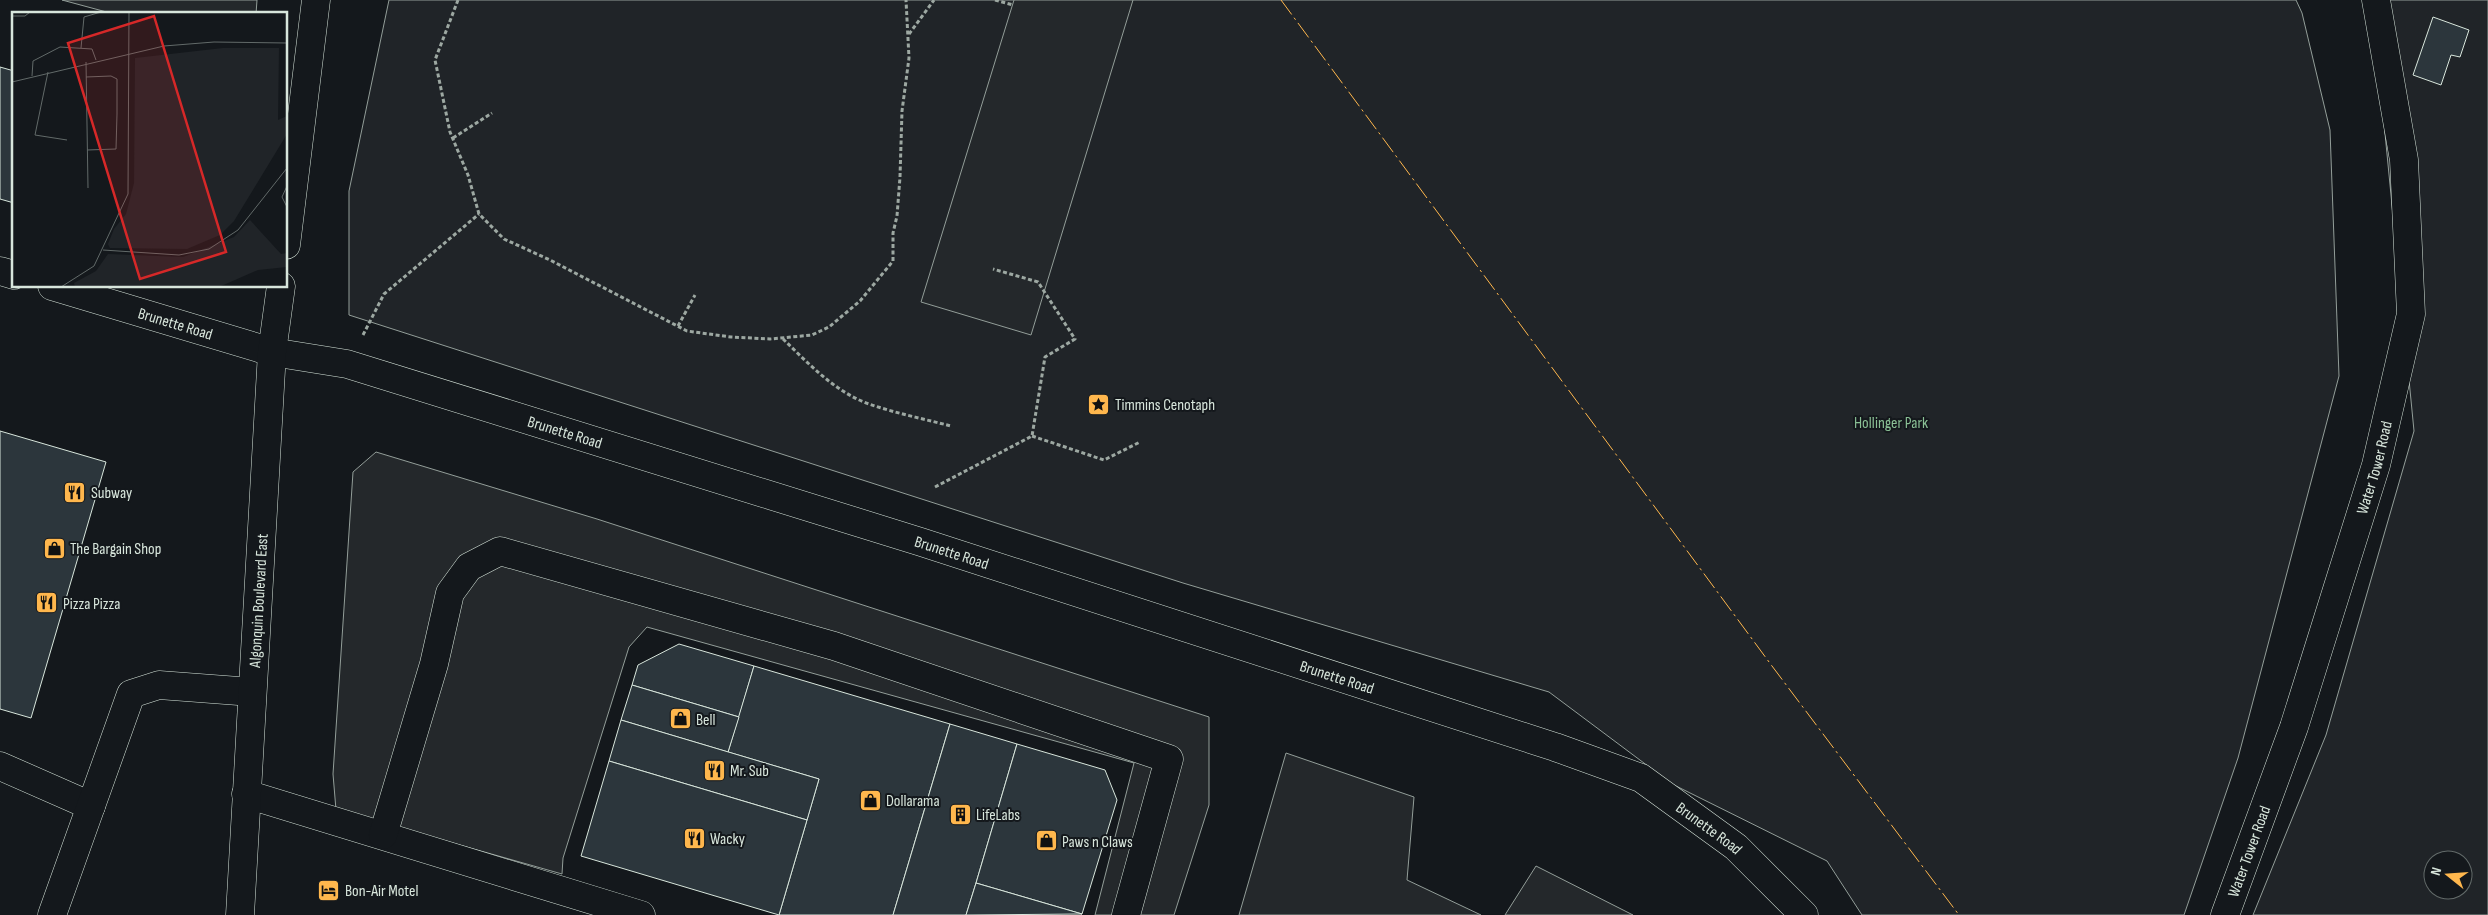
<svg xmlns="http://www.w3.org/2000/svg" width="2488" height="915" font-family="'Sofia Sans Condensed',sans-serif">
<rect width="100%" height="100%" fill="#14181c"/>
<!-- green -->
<g fill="#202428" stroke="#939e99" fill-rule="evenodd">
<path d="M389 0H2296L2302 13 2330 130 2339 376 2238 758 2184 915H1862L1827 861 1672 784 1549 692 1183 583 349 315V191Z"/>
<path d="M2372 0H2488V915H2253L2326 735 2414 431ZM2433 860H2463V890H2433Z"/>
</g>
<!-- parking -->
<g fill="#24282b" stroke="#939e99">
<path d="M62 0H257L256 14H114Z"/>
<path d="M1014 0H1133L1031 335 921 302Z"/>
<path d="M376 452 597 519 1209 717V805L1174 915H1095L1134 763 647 627 629 647 563 858 562 874 336 810 333 774 353 472Z"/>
<path d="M1286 753 1414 797 1407 880 1481 915H1239Z"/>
<path d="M1536 866 1633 915H1505Z"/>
</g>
<!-- building -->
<g fill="#2c363c" stroke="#d8e6dc">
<path d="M2433 17 2469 30 2460 57 2451 55 2441 85 2413 75Z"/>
<path d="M0 67 14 71V203L0 199Z"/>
<path d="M0 431 106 462 31 718 0 709Z"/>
<path d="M679 644 754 666 739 717 632 685 638 665Z"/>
<path d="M754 666 950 724 893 915H779L819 779 728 752Z"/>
<path d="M632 685 739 717 728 752 621 720Z"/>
<path d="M621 720 819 779 807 820 609 761Z"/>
<path d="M950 724 1017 744 976 883 966 915H893Z"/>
<path d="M1017 744 1105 770 1117 800 1082 914 976 883Z"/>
<path d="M609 761 807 820 779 915 581 856Z"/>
<path d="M976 883 1082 914 966 915Z"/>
</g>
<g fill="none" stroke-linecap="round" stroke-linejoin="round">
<defs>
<g id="minor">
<path d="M0 271 14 275"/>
<path id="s1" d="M52 286 272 352 347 364 921 542 1555 747 1641 778 1736 847 1804 915"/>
<path d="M0 766 91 806"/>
<path d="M246 794 641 915"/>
<path d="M383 835 434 664 450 593 469 567 500 551 834 646 1169 759 1126 915"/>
<path d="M52 915 131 694 159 685 252 692"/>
<path id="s2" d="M2225 915 2294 727 2376 465 2411 314 2404 160 2376 0"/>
</g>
<g id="major">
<path d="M286 245 316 0"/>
<path id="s3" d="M240 915 272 352 281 286"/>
</g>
</defs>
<!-- minor casing -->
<use href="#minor" stroke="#d8e6dc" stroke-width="29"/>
<!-- major casing -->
<use href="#major" stroke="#d8e6dc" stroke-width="29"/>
<!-- path -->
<g stroke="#9da8a2" stroke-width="3" stroke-dasharray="4 2.5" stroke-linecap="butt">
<path d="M458 0 435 60 450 132 468 175 479 214 504 239 550 260 687 331 731 337 770 339 812 335 829 327 860 301 893 261V233L897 216 900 177 902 111 909 58 906 0"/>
<path d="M995 0 1013 5"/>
<path d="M909 34 934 0"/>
<path d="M453 138 492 113"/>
<path d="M678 326 695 295"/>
<path d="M363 335 384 294 479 214"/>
<path d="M783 339C808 363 835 392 869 404 895 413 924 419 951 426"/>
<path d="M1032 436 1104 460 1140 442"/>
<path d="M935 487 1032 436 1045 357 1075 339 1038 282 993 269"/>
</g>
<!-- minor -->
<use href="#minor" stroke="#14181c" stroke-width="28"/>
<!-- major -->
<use href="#major" stroke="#14181c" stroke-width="28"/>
<!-- power -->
<path stroke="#ffb74d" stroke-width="1" stroke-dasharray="18 4 2.5 4" stroke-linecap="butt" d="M1281 0 1772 666 1959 915"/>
</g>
<!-- icons -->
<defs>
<symbol id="sight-square" viewBox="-11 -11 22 22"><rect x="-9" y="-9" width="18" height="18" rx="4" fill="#ffb74d" stroke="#14181c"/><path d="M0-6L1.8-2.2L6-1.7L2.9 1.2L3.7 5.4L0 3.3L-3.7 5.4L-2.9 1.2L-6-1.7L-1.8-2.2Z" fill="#111"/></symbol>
<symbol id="restaurant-square" viewBox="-11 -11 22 22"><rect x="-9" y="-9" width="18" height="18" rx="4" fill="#ffb74d" stroke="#14181c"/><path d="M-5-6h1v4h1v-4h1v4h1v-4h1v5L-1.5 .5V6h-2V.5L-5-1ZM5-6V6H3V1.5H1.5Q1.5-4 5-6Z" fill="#111"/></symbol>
<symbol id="shop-square" viewBox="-11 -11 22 22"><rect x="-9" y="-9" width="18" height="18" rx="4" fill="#ffb74d" stroke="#14181c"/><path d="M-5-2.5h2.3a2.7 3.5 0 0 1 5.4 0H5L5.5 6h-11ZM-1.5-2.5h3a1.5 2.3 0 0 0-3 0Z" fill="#111"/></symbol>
<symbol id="building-square" viewBox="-11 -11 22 22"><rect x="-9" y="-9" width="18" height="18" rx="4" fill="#ffb74d" stroke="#14181c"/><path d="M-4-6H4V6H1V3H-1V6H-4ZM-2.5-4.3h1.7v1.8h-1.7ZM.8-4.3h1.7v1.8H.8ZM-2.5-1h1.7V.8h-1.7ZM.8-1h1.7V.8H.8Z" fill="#111"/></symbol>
<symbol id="hotel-square" viewBox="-11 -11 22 22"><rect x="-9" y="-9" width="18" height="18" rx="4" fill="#ffb74d" stroke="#14181c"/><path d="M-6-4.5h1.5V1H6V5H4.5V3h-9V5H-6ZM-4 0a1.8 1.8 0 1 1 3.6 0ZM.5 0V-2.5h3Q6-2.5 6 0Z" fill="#111"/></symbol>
</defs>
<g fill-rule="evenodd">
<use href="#sight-square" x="1086" y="392" width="25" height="25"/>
<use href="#restaurant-square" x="62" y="480" width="25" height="25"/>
<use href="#shop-square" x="42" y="536" width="25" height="25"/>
<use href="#restaurant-square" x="34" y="590" width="25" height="25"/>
<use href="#shop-square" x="668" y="706" width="25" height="25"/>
<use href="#restaurant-square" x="702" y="758" width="25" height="25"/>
<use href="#shop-square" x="858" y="788" width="25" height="25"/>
<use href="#building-square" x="948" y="802" width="25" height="25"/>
<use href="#restaurant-square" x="682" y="826" width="25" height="25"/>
<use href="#shop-square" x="1034" y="828" width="25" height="25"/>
<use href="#hotel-square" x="316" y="878" width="25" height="25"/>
</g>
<g text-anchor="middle" stroke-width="4" stroke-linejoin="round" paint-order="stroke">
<!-- street labels -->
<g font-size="16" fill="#d8e6dc" stroke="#14181c">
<text dy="6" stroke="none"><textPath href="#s1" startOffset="129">Brunette Road</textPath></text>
<text dy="6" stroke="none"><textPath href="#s1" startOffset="534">Brunette Road</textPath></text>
<text dy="6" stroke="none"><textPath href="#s2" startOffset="472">Water Tower Road</textPath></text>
<text dy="6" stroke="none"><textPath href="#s1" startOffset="939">Brunette Road</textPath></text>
<text dy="6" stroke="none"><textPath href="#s3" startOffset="315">Algonquin Boulevard East</textPath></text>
<text dy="6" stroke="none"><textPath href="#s1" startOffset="1344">Brunette Road</textPath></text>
<text dy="6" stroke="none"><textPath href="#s1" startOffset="1749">Brunette Road</textPath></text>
<text dy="6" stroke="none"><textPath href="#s2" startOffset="68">Water Tower Road</textPath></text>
</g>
<!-- poi labels -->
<g font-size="16" fill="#d8e6dc" stroke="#14181c" text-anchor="start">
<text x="1115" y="410">Timmins Cenotaph</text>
<text x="91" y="498">Subway</text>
<text x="70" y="554">The Bargain Shop</text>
<text x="63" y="609">Pizza Pizza</text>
<text x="696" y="725">Bell</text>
<text x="730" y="776">Mr. Sub</text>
<text x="886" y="806">Dollarama</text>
<text x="976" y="820">LifeLabs</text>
<text x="710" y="844">Wacky</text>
<text x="1062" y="847">Paws n Claws</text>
<text x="345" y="896">Bon-Air Motel</text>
</g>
<!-- park labels -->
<g font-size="16" fill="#8ac095" stroke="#14181c">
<text x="1891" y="428">Hollinger Park</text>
</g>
</g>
<!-- overview -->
<g transform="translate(12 12)">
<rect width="275" height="275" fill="#14181c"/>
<path d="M211 36H267L266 108 275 104V122L222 209 208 223 175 237 98 236 96 232 102 217 114 202 122 171 123 46ZM238 208 269 242 275 241V255L246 258 207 275H63L62 271 84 259 96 242 171 245 222 225Z" fill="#202428"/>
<path fill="none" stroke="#626a69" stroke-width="1" d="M0 4H13L18 0M69 36 72 5 89 0M74 50 76 176M36 60 23 123 55 128M20 64 21 49 48 35 80 37 84 48M74 65 99 64 105 67V102L104 137 75 138M0 70 152 34 202 30 275 31M275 174 270 185 275 195M91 238 167 243 197 237 226 218 275 156M49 275 82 254 116 182 117 0"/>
<path fill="#d62828" fill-opacity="0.15" stroke="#d62828" stroke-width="2.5" d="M142 4 214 240 128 267 56 31Z"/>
<rect width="275" height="275" fill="none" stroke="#d8e6dc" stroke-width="2.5"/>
</g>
<!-- north arrow -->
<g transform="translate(2448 875) rotate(287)"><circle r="24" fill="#14181c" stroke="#626a69"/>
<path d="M0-4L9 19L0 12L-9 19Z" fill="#ffb74d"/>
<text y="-8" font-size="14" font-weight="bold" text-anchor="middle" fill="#d8e6dc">N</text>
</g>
</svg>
